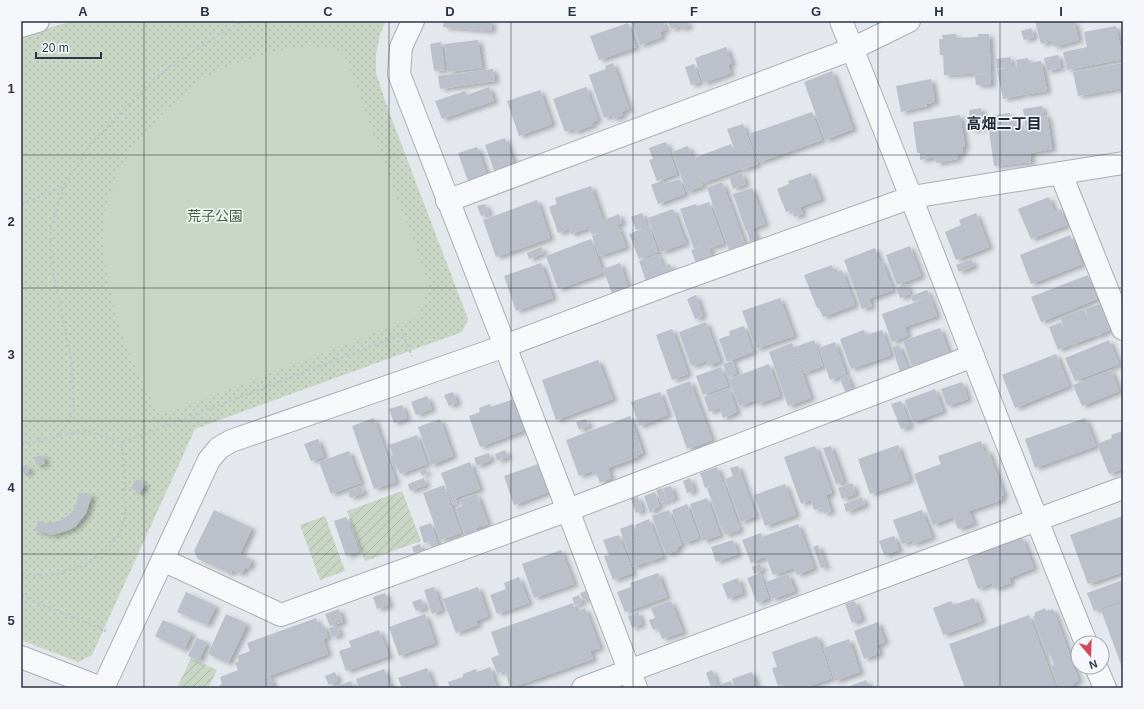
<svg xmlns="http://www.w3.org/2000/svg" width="1144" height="709" font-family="Arial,'Noto Sans JP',sans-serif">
<defs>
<pattern id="park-dots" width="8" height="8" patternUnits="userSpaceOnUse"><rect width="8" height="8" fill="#c9d6c5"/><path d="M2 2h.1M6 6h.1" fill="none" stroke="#adb8ab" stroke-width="1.8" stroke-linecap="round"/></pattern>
<pattern id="garden-furrows" width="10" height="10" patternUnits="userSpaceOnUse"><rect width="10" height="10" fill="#c9d6c5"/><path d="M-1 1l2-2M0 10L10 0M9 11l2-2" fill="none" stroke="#adb8ab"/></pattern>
<filter id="shadow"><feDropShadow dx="4.5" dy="2.5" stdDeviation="2" flood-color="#0004"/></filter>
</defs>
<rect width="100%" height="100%" fill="#e4e7ec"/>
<!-- park -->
<path fill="url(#park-dots)" d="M73 21H386L380 35 376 54V73L388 109 468 319 462 332 195 429 92 655 78 662 21 640V36Z"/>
<!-- garden -->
<g fill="url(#garden-furrows)">
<path d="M402 491 421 541 365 561 347 511Z"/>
<path d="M325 516 345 571 320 580 300 525Z"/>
<path d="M191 658 217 670 208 688H177Z"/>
</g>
<!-- pitch -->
<path fill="#c9d6c5" d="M310 46 343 51 430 287 417 317 160 416 137 372 118 323 108 281 102 240 106 209 118 172 136 142 165 111 202 79 232 64 275 51Z"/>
<!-- building -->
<g fill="#bbc0ca" filter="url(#shadow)">
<path d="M444 21H492L491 31 443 27Z"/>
<path d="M631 21H663L666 30 660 32 662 37 640 45Z"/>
<path d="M668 21H687L689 26 682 29 681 26 671 29Z"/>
<path d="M1035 21H1074L1079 40 1054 47 1052 41 1041 44Z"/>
<path d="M628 23 636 47 599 60 590 36Z"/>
<path d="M1116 26 1123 59 1067 70 1063 52 1087 47 1084 32Z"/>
<path d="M1031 28 1034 37 1024 40 1021 31Z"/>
<path d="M956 34V38L978 37V34H989L991 73 944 75 943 55H940L939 39H943L942 35Z"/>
<path d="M478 40 482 68 448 72 445 44Z"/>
<path d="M441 42 445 70 434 71 430 44Z"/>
<path d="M726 47 732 63 728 65 731 73 703 83 695 58Z"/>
<path d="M1058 55 1061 68 1047 71 1044 58Z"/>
<path d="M1010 57 1012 66 997 69 996 59Z"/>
<path d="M1028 58 1029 63 1041 61 1047 91 1023 95 1016 60Z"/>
<path d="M613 63 629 109 621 112 623 115 613 119 612 115 604 118 589 75 606 69 605 66Z"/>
<path d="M1123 63V88L1078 96 1073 72Z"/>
<path d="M694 64 700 82 691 85 685 67Z"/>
<path d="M1017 66 1022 95 1003 99 997 70Z"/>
<path d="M493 69 495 81 440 89 438 76Z"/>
<path d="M832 71 853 129 825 140 804 82Z"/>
<path d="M991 74V85H976L975 75Z"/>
<path d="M931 79 935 102 927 104V106L901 112 896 86Z"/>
<path d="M489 87 494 101 442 119 435 101 465 91 467 95Z"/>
<path d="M586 87 598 120 592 122 593 125 574 132 573 129 565 132 553 99Z"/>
<path d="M540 90 552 124 519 136 507 101Z"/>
<path d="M1042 106 1044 116 1047 115 1052 149 1030 153 1031 162 994 166 988 124H992L991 116 1010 113 1011 121 1018 120 1020 131 1026 130 1023 109Z"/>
<path d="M981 108 984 128 971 130 969 110Z"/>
<path d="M812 112 822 140 759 162 749 134Z"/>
<path d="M960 115 965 147H962L963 154H957L958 159 936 163 935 157 920 160V153H917L913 122Z"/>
<path d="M743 124 758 164 742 170 727 129Z"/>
<path d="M505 138 515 166 495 173 485 145Z"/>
<path d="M666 142 677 174 657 181 649 160 653 159 649 148Z"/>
<path d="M731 144 741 169 703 183 694 158Z"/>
<path d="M688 146 703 186 687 192 672 152Z"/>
<path d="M477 147 487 175 468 181 458 153Z"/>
<path d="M742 173 746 184 733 189 729 177Z"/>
<path d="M811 173 821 199 800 207 803 214 794 217 792 210 786 212 777 189 789 184 788 181Z"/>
<path d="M680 179 685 194 658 204 651 185 663 180 664 184Z"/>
<path d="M722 182 745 244 729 250 707 188Z"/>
<path d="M591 186 604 223V220L619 214 622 223 592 235 589 228 571 234 569 229 558 233 549 207 557 204 555 198Z"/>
<path d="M752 188 765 224 746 231 733 194Z"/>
<path d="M1049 197 1054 211 1061 209 1067 225 1031 239 1018 209Z"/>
<path d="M537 200 550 238 496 257 483 220Z"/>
<path d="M709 202 724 243 710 248 708 243 694 249 680 209 696 204 697 206Z"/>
<path d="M485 204 489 214 481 216 477 206Z"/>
<path d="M673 209 686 243 661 252 648 218Z"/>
<path d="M642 213 647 226 636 230 631 217Z"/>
<path d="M976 213 989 247 956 260 945 232 961 225 959 220Z"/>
<path d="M618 226 626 247 599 256 592 236Z"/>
<path d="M649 226 658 252 639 259 629 234Z"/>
<path d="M753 229 757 242 751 244 747 231Z"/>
<path d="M1070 235 1082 264 1031 284 1020 255Z"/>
<path d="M591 239 603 273 558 289 546 256Z"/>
<path d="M708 245 712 257 696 263 691 250Z"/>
<path d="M910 246 921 276 897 285 886 255Z"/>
<path d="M541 247 544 253 529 259 527 253Z"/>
<path d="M875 248 880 262 882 261 893 290 869 299 872 306 862 309 844 260Z"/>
<path d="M658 254 666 273 646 281 639 261Z"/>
<path d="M971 259 974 266 959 272 956 265Z"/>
<path d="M541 263 553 298 516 311 504 276Z"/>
<path d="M620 263 630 293 614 299 603 269Z"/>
<path d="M670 264 673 271 667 273 664 266Z"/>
<path d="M832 265 835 273 842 270 855 305 823 317 819 308H817L804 275Z"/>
<path d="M1088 275 1097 299 1041 322 1031 297Z"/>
<path d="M906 284 910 294 900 298 896 288Z"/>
<path d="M927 290 930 296 913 302 911 296Z"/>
<path d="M696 295 703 316 695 319 687 299Z"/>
<path d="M930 297 937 316 905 327 908 336 892 342 882 314Z"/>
<path d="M780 298 794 336 756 349 742 311Z"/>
<path d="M1100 304 1110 330 1096 336 1085 309Z"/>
<path d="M1084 309 1095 336 1071 345 1060 318Z"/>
<path d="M706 322 720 361 708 366 707 361 691 366 679 332Z"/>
<path d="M1061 322 1070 345 1058 350 1049 327Z"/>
<path d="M744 326 753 352 727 362 719 339 730 335 729 331Z"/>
<path d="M940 328 949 353 912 366 903 341Z"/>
<path d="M672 329 688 374 672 380 656 335Z"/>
<path d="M864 330 866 335 882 330 891 355 851 369 840 339Z"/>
<path d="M814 340 823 366 804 373 795 347Z"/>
<path d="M1109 340 1119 364 1075 381 1065 358Z"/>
<path d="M835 342 846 374 830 380 819 348Z"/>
<path d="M792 343 811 398 788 406 769 352Z"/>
<path d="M899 345 908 369 900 372 892 347Z"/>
<path d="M1056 354 1069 386 1015 408 1002 375Z"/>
<path d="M598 360 613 399 556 420 542 380Z"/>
<path d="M732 361 737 373 728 377 723 364Z"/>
<path d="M769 364 780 396 758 404 756 400 739 406 729 379Z"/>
<path d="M721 367 728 386 703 395 696 376Z"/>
<path d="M1111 370 1119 391 1082 406 1073 385Z"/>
<path d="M847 375 853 392 846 394 840 378Z"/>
<path d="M690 381 712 440 687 449 666 390Z"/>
<path d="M962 382 968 399 947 406 941 389Z"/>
<path d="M729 388 737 412 723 418 720 408 709 412 704 397Z"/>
<path d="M935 389 943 411 913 422 905 400Z"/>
<path d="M453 392 457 403 449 406 444 395Z"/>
<path d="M660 392 668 415 639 426 631 402Z"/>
<path d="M427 396 432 409 416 415 411 402Z"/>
<path d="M514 399 525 430 480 447 469 416 480 412 479 408 490 404 491 407Z"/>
<path d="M901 401 910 426 901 429 891 404Z"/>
<path d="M402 405 407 418 394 423 389 409Z"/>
<path d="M630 416 643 453 637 455 638 457 608 468 611 478 600 483 596 472 593 474 592 471 579 476 566 440Z"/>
<path d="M374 418 396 482 374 489 352 426Z"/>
<path d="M1085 418 1096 446 1035 468 1025 439Z"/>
<path d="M440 419 453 456 431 465 418 427Z"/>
<path d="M586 419 589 426 579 430 576 422Z"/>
<path d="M1123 431V469L1109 474 1097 444 1112 438 1111 435Z"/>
<path d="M417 435 427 464 400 474 396 465 393 466 390 456 393 455 389 445Z"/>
<path d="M318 439 324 457 311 461 304 444Z"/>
<path d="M981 441 984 452 988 450 1004 495 1001 496 1002 500 969 511 974 523 958 529 953 517 933 525 914 474 941 464 938 456Z"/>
<path d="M898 445 910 480 870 494 858 459Z"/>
<path d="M815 446 832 493 826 495 831 511 824 514 822 508 814 510 811 500 801 504 784 457Z"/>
<path d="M831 446 844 482 836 484 823 448Z"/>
<path d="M505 450 508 457 497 461 495 454Z"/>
<path d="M349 451 361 483 331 494 319 462Z"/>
<path d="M489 453 491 460 477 466 474 458Z"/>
<path d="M43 455 45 464 36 465 35 457Z"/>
<path d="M470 462 480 489 455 498 457 503 453 505 441 473Z"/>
<path d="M538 464 548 492 514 505 504 476Z"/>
<path d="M22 465 30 469 27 474 21 471Z"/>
<path d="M738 466 756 516 741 522 725 479 733 476 730 468Z"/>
<path d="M717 467 722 481 705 488 700 473Z"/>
<path d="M426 469 427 473 422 476 420 471Z"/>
<path d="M424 478 426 485 410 491 408 484Z"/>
<path d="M690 478 694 491 687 493 683 481Z"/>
<path d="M136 479 145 484 140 493 131 488Z"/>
<path d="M723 482 737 521 721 527 707 488Z"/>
<path d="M852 483 856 494 842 499 838 488Z"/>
<path d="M785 484 796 515 765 526 754 495Z"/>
<path d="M444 485 461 533 440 540 423 493Z"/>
<path d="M361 486 364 493 350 498 348 491Z"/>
<path d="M671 486 675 498 668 501 663 488Z"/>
<path d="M662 488 667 501 661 503 656 490Z"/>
<path d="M655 492 660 507 652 510 653 512 650 513 644 496Z"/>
<path d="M79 493 92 495 86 513 76 526 69 530 53 535 35 531 38 521 46 523 60 521 71 513 75 508Z"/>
<path d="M477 494 488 524 476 528 477 531 465 535 456 509 462 506 460 500Z"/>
<path d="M638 497 643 510 636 513 631 499Z"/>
<path d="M862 497 865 505 846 512 844 504Z"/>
<path d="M707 498 720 535 703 541 690 504Z"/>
<path d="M687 504 699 538 684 543 672 510Z"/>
<path d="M214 510 252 528 240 554 252 560 248 569 245 567 242 574 232 570 231 574 198 559 194 551Z"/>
<path d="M669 510 682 545 677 547 678 550 666 554 652 516Z"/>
<path d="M922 510 932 537 913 544 912 541 902 544 893 520Z"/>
<path d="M1123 516V572L1088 584 1070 535Z"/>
<path d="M346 517 359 551 346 556 334 521Z"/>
<path d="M649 519 663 557 648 562 635 525Z"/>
<path d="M737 522 740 530 725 535 722 527Z"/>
<path d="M431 523 438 545 432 547 429 541 424 543 419 527Z"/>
<path d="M633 524 647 562 633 567 620 529Z"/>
<path d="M798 524 814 568 797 575 794 568 773 575 766 557 751 563 742 540 761 533 762 537Z"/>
<path d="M619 535 633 573 613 580 604 556 609 555 603 540Z"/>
<path d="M894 536 899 550 884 555 879 541Z"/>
<path d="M1022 537 1034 568 1009 578 1011 583 994 589 992 583 978 589 967 558Z"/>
<path d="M733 540 738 554 716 562 711 547Z"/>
<path d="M420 544 422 550 414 553 412 547Z"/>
<path d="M818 545 826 567 821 568 813 547Z"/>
<path d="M561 550 574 584 534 598 522 564Z"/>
<path d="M760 564 763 570 754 574 752 567Z"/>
<path d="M658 573 667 597 625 612 617 592 631 587 630 583Z"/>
<path d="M760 573 769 598 757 603 747 578Z"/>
<path d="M788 574 795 591 772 599 766 582Z"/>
<path d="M519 577 529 603 497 614 490 595 506 589 504 583Z"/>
<path d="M738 578 743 593 728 599 722 584Z"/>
<path d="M1123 580V600L1094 611 1087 593Z"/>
<path d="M434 587 442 610 432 614 424 590Z"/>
<path d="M478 587 488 616 476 621 478 625 456 633 443 599Z"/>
<path d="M586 591 589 598 583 600 580 593Z"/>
<path d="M186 592 216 606 207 625 177 612Z"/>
<path d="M385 593 390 605 377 609 373 597Z"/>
<path d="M579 595 582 603 575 605 572 598Z"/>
<path d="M974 598 982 621 943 635 933 608 951 601 953 605Z"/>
<path d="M421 599 425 608 416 611 412 602Z"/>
<path d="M671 601 683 632 662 639 658 628 653 630 649 620 655 618 651 608Z"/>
<path d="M855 601 862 619 852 623 845 604Z"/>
<path d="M1123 602V670L1101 610Z"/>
<path d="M573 603 576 612 585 608 600 648 590 651 593 659 510 688 505 671 497 673 491 658 499 655 491 632Z"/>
<path d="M1045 608 1046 611 1053 609 1079 681 1073 683 1074 687 1059 688 1051 666 1054 665 1050 654 1047 655 1033 616H1035L1034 613Z"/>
<path d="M339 609 343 622 330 626 325 614Z"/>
<path d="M638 612 642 624 632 628 628 616Z"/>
<path d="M226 614 247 624 228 663 208 654Z"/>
<path d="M425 614 435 643 399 656 389 627Z"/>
<path d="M1029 615 1056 688H965L949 644Z"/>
<path d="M316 618 319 627 324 625 328 637 323 639 328 654 261 679V680L270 677 274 688H221L220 685 222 684 220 677 238 670 235 663 239 661 237 656 250 651 247 643Z"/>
<path d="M163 620 192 633 184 650 155 636Z"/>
<path d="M878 622 885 642 877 645 880 653 864 659 854 631Z"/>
<path d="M337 626 340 635 332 637 329 628Z"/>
<path d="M379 630 389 656 346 671 339 651 351 647 349 641Z"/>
<path d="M817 636 832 678 804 688H785L783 684 778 686 772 668 777 667 772 652Z"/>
<path d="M197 638 207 642 199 661 188 656Z"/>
<path d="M849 639 860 672 835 681 823 648Z"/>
<path d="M490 667 497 688H450L448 682 463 677V674L476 669 477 672Z"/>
<path d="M427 668 434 688H402L398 678Z"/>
<path d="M384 669 391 688H359L356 679Z"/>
<path d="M712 670 717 684 711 687 706 673Z"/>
<path d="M335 672 338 681 329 685 325 676Z"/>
<path d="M752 672 757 688H735L732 679Z"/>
<path d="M866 680 869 688H845Z"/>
<path d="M351 681 353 688H331Z"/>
<path d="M731 681 733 688H711Z"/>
</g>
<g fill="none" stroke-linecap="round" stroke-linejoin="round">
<defs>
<g id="minor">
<path d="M413 21 401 47 399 74 505 346 636 688"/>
<path d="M841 21C925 228 1002 436 1086 643"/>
<path d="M21 26 38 21"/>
<path d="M1061 174 1123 329"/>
<path d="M447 201 852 49 909 21"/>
<path d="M163 560 281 615 568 510 973 356"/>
<path d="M21 657 101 688"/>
<path d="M1096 667 1105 688"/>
<path d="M103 688 209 460 219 448 231 441 505 346 666 285 912 197 1123 163"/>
<path d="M583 688 1123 488"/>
</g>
</defs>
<!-- minor casing -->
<use href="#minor" stroke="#a9aeb7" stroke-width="24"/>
<!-- path -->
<g stroke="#c2c5cb" stroke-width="2.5" stroke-dasharray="3 3" stroke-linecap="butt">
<path d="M21 205 64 186 92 142 155 78 204 44 243 21"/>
<path d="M213 407 215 425"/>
<path d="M59 435 87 431 121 443 403 334 412 356"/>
<path d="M21 443 26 444 59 435 74 411 72 363 53 272 50 230 64 186"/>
<path d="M21 576 54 575 82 566 105 551 118 536 125 517 124 457 121 443"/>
<path d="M21 596 106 631"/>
</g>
<!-- minor -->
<use href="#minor" stroke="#f7f8fa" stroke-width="22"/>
</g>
<!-- grid -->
<path fill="none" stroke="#2b3445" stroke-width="1" stroke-opacity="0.55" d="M144 21V688M266 21V688M389 21V688M511 21V688M633 21V688M755 21V688M878 21V688M1000 21V688M21 155H1123M21 288H1123M21 421H1123M21 554H1123"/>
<g text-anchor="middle" stroke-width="3" stroke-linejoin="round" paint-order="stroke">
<!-- park labels -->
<g font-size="14" fill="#3f6138" stroke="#f4f6f9">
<text x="215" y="221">荒子公園</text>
</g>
<!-- neighbourhood labels -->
<g font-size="15" font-weight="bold" fill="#1d2536" stroke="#f4f6f9">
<text x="1004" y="129">高畑二丁目</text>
</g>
</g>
<!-- border -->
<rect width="1144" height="709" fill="none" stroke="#f4f6f9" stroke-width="44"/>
<!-- north arrow -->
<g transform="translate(1090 655) rotate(161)"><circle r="19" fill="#f4f6f9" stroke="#a4a8b1"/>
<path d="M0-3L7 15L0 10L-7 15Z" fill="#d1495b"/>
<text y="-6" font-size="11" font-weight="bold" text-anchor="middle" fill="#2b3445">N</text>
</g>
<!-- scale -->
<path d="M36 52v6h65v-6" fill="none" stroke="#2b3445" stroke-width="2"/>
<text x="42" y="52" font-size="12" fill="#2b3445" stroke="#f4f6f9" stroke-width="3" paint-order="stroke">20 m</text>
<rect x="22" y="22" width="1100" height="665" fill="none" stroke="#2b3445" stroke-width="1.5"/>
<g font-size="13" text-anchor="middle" font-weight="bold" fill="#2b3445">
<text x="83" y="16">A</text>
<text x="205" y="16">B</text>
<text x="328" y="16">C</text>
<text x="450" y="16">D</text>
<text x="572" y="16">E</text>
<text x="694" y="16">F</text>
<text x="816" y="16">G</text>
<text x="939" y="16">H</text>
<text x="1061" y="16">I</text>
<text x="11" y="93">1</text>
<text x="11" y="226">2</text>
<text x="11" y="359">3</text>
<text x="11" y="492">4</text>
<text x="11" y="625">5</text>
</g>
</svg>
